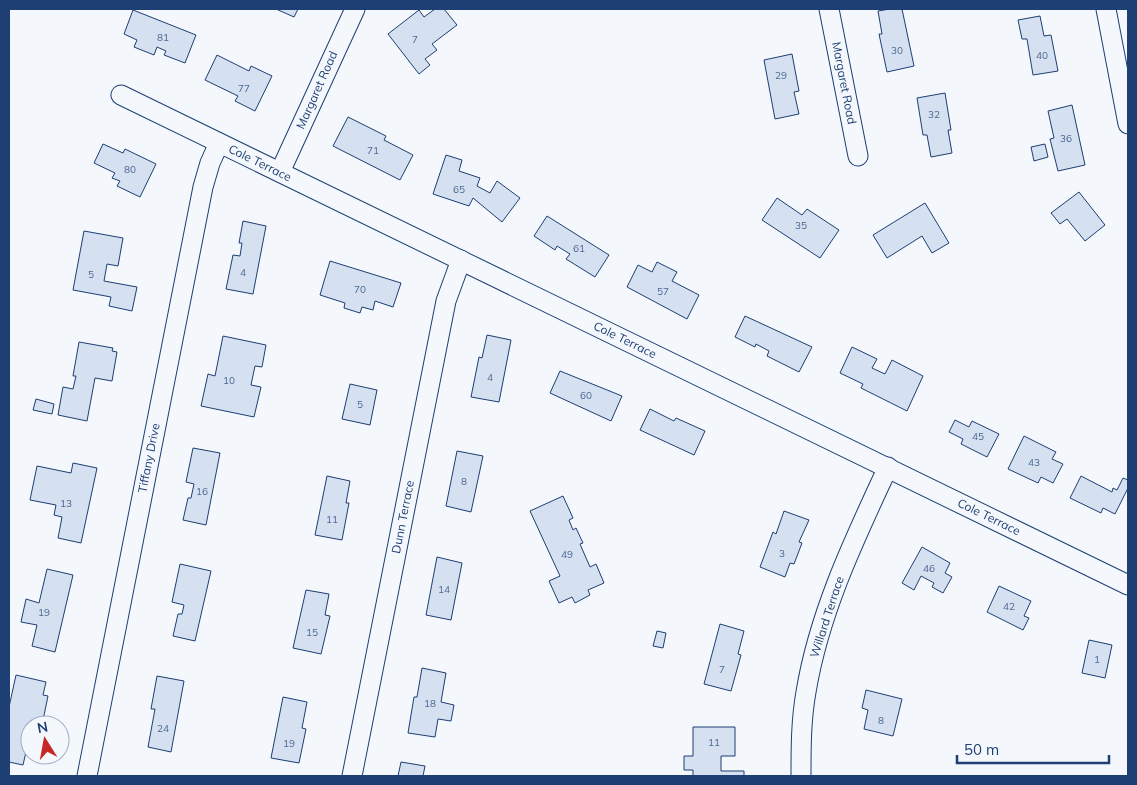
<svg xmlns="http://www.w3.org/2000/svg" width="1137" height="785" font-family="Mulish,sans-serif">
<rect width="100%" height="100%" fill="#f4f7fb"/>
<!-- building -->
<g fill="#d5e0f0" stroke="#1d3f73">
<path d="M276 9H298L294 17Z"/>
<path d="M435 9H444L457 25 432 44 437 50 425 59 430 65 419 74 388 34 419 10 424 17Z"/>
<path d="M890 9H902L914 66 887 72 879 34H882L878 11Z"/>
<path d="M133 10 196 35 185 63 164 55 166 51 157 47 154 55 134 47 137 40 124 34Z"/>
<path d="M1040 16 1044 36 1051 35 1058 71 1033 75 1027 39H1022L1018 20Z"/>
<path d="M792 54 799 91 794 92 799 114 775 119 764 60Z"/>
<path d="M217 55 249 71 251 66 272 76 255 111 235 101 238 96 205 80Z"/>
<path d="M945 93 951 130H948L952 153 931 157 927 135H923L917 98Z"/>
<path d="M1072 105 1085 165 1058 171 1050 139 1054 138 1048 111Z"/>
<path d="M348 117 386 136 384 140 413 155 400 180 333 146Z"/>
<path d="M103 144 123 153 125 149 156 164 140 197 117 186 120 181 112 178 115 173 94 163Z"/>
<path d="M1045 144 1048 157 1034 161 1031 147Z"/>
<path d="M446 155 462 160 459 171 480 178 477 186 490 193 497 181 520 198 502 222 473 198 469 206 433 194Z"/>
<path d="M1079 192 1105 225 1085 241 1067 219 1060 224 1051 213Z"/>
<path d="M777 198 802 215 807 209 839 230 820 258 762 220Z"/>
<path d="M925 203 949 243 932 253 922 236 887 258 873 235Z"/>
<path d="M547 216 609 255 595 277 566 259 570 254 557 246 555 250 534 236Z"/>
<path d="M243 221 266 226 253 294 226 289 233 255 240 256 242 243H239Z"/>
<path d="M84 231 123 238 118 266 107 264 104 281 137 287 132 311 109 306 111 297 73 290Z"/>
<path d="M330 261 401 283 393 307 375 301 373 310 362 307 360 313 344 308 345 303 320 295Z"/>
<path d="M657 262 677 272 672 281 699 295 687 319 627 287 638 265 652 272Z"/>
<path d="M745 316 812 347 799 372 767 356 769 351 756 344 755 347 735 337Z"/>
<path d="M487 335 511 340 499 402 471 397 479 357 482 358Z"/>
<path d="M223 336 266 345 262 367 255 366 251 385 261 387 254 417 201 406 208 374 215 376Z"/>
<path d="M79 342 113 348 112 351 117 352 112 381 95 378 87 421 58 415 63 387 73 389 76 376H73Z"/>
<path d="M852 347 877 359 872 368 885 374 892 360 923 376 907 411 861 388 863 384 840 373Z"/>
<path d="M560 371 622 396 611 421 550 393Z"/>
<path d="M350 384 377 390 370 425 342 419Z"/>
<path d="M36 399 54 404 52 414 33 410Z"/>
<path d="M650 409 674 421 676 418 705 431 694 455 640 430Z"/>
<path d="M955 420 969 427 972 421 999 434 987 457 961 444 963 439 949 432Z"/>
<path d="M1024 436 1056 452 1052 459 1063 464 1053 483 1041 477 1038 483 1008 469Z"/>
<path d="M193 448 220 453 206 525 183 520 188 498H191L194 484 186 482Z"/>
<path d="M457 451 483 456 471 512 446 506Z"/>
<path d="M73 463 97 468 81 543 58 538 62 517 54 515 56 505 30 500 37 466 71 473Z"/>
<path d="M327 476 350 481 346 503H349L342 540 315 535Z"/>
<path d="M1081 476 1112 492 1113 488 1117 490 1123 478 1128 480V488L1115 514 1103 508 1101 513 1070 498Z"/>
<path d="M563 496 573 518 569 520 573 530 576 528 583 543 580 544 590 567 596 564 604 583 588 590 590 595 575 603 572 597 559 603 549 581 560 576 530 511Z"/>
<path d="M784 511 809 520 799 542 802 543 794 564 790 563 785 577 760 567 773 532 776 534Z"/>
<path d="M922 547 950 563 945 573 952 577 943 593 932 587 934 583 921 576 914 590 902 583Z"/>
<path d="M437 557 462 563 451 620 426 615Z"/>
<path d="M180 564 211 571 195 641 173 636 178 614H182L184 605 172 602Z"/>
<path d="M47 569 73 575 55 652 32 646 37 625 21 622 26 599 39 603Z"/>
<path d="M999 586 1031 601 1024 616 1029 618 1023 630 987 612Z"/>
<path d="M306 590 329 594 325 615 330 616 321 654 293 648Z"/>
<path d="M720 624 744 631 738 654 741 655 731 691 704 684Z"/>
<path d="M657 631 666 633 663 648 653 646Z"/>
<path d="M1089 640 1112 645 1105 678 1082 673Z"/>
<path d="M422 668 446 673 441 702 454 705 451 721 438 719 435 737 408 733 414 697H417Z"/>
<path d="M16 675 46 682 43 695 48 696 42 725H30V743H28L23 765 9 762V707Z"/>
<path d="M157 676 184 681 171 752 148 747 155 709H151Z"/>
<path d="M866 690 902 699 893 736 864 729 868 710 862 708Z"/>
<path d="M283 697 307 702 302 728 306 729 299 763 271 758Z"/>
<path d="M693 727H735V756H721V771H744V776H693V770H684V756H693Z"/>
<path d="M401 762 425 766 423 776H398Z"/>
</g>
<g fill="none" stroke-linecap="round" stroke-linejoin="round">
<defs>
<g id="minor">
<path d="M829 9 858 156"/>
<path d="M1106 9 1128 124"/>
<path d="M121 95 1128 585"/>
<path d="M280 172 355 9"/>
<path d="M87 776 203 187 210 163 219 143"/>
<path d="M352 776 446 301 461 260"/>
<path d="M801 776C801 748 801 720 806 692 819 613 854 540 888 467"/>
</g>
</defs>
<!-- minor casing -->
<use href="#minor" stroke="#1d3f73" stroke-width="21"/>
<!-- minor -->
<use href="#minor" stroke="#f4f7fb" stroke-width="19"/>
</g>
<g text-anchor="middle" stroke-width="4" stroke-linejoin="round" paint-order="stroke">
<!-- number labels -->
<g font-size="10" fill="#4b6792">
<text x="163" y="41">81</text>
<text x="415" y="43">7</text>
<text x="897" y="54">30</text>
<text x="1042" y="59">40</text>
<text x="781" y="79">29</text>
<text x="244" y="92">77</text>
<text x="934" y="118">32</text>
<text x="1066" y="142">36</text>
<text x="373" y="154">71</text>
<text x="130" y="173">80</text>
<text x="459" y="193">65</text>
<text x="801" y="229">35</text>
<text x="579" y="252">61</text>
<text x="243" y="276">4</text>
<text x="91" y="278">5</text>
<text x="360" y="293">70</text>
<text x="663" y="295">57</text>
<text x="490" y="381">4</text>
<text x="229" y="384">10</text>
<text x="586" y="399">60</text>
<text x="360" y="408">5</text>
<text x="978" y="440">45</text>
<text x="1034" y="466">43</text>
<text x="464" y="485">8</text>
<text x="202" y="495">16</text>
<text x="66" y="507">13</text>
<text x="332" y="523">11</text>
<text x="782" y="557">3</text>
<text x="567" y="558">49</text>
<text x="929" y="572">46</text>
<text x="444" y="593">14</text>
<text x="1009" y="610">42</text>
<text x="44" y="616">19</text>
<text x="312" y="636">15</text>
<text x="1097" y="663">1</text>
<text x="722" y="673">7</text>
<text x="430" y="707">18</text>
<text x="881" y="724">8</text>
<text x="163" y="732">24</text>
<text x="714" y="746">11</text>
<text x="289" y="747">19</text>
</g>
<!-- street labels -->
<g font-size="12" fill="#1d3f73" stroke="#f4f7fb">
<text transform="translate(844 83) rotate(79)" y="4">Margaret Road</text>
<text transform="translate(317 90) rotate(-66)" y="4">Margaret Road</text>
<text transform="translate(260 163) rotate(26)" y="4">Cole Terrace</text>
<text transform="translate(625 340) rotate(26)" y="4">Cole Terrace</text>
<text transform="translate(149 458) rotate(-79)" y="4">Tiffany Drive</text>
<text transform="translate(403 517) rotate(-79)" y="4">Dunn Terrace</text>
<text transform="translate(989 517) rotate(26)" y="4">Cole Terrace</text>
<text transform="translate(827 617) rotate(-72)" y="4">Willard Terrace</text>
</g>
</g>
<!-- border -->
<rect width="1137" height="785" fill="none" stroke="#1d3f73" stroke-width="20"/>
<!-- north arrow -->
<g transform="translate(45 740) rotate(349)"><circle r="24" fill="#f4f7fb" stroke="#9eadc5"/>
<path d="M0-4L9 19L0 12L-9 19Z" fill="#c62828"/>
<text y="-8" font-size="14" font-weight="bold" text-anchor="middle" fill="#1d3f73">N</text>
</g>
<!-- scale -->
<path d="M957 755v8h152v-8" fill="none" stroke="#1d3f73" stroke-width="2.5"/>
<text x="964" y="755" font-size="15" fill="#1d3f73" stroke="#f4f7fb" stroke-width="4" paint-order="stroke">50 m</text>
</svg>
